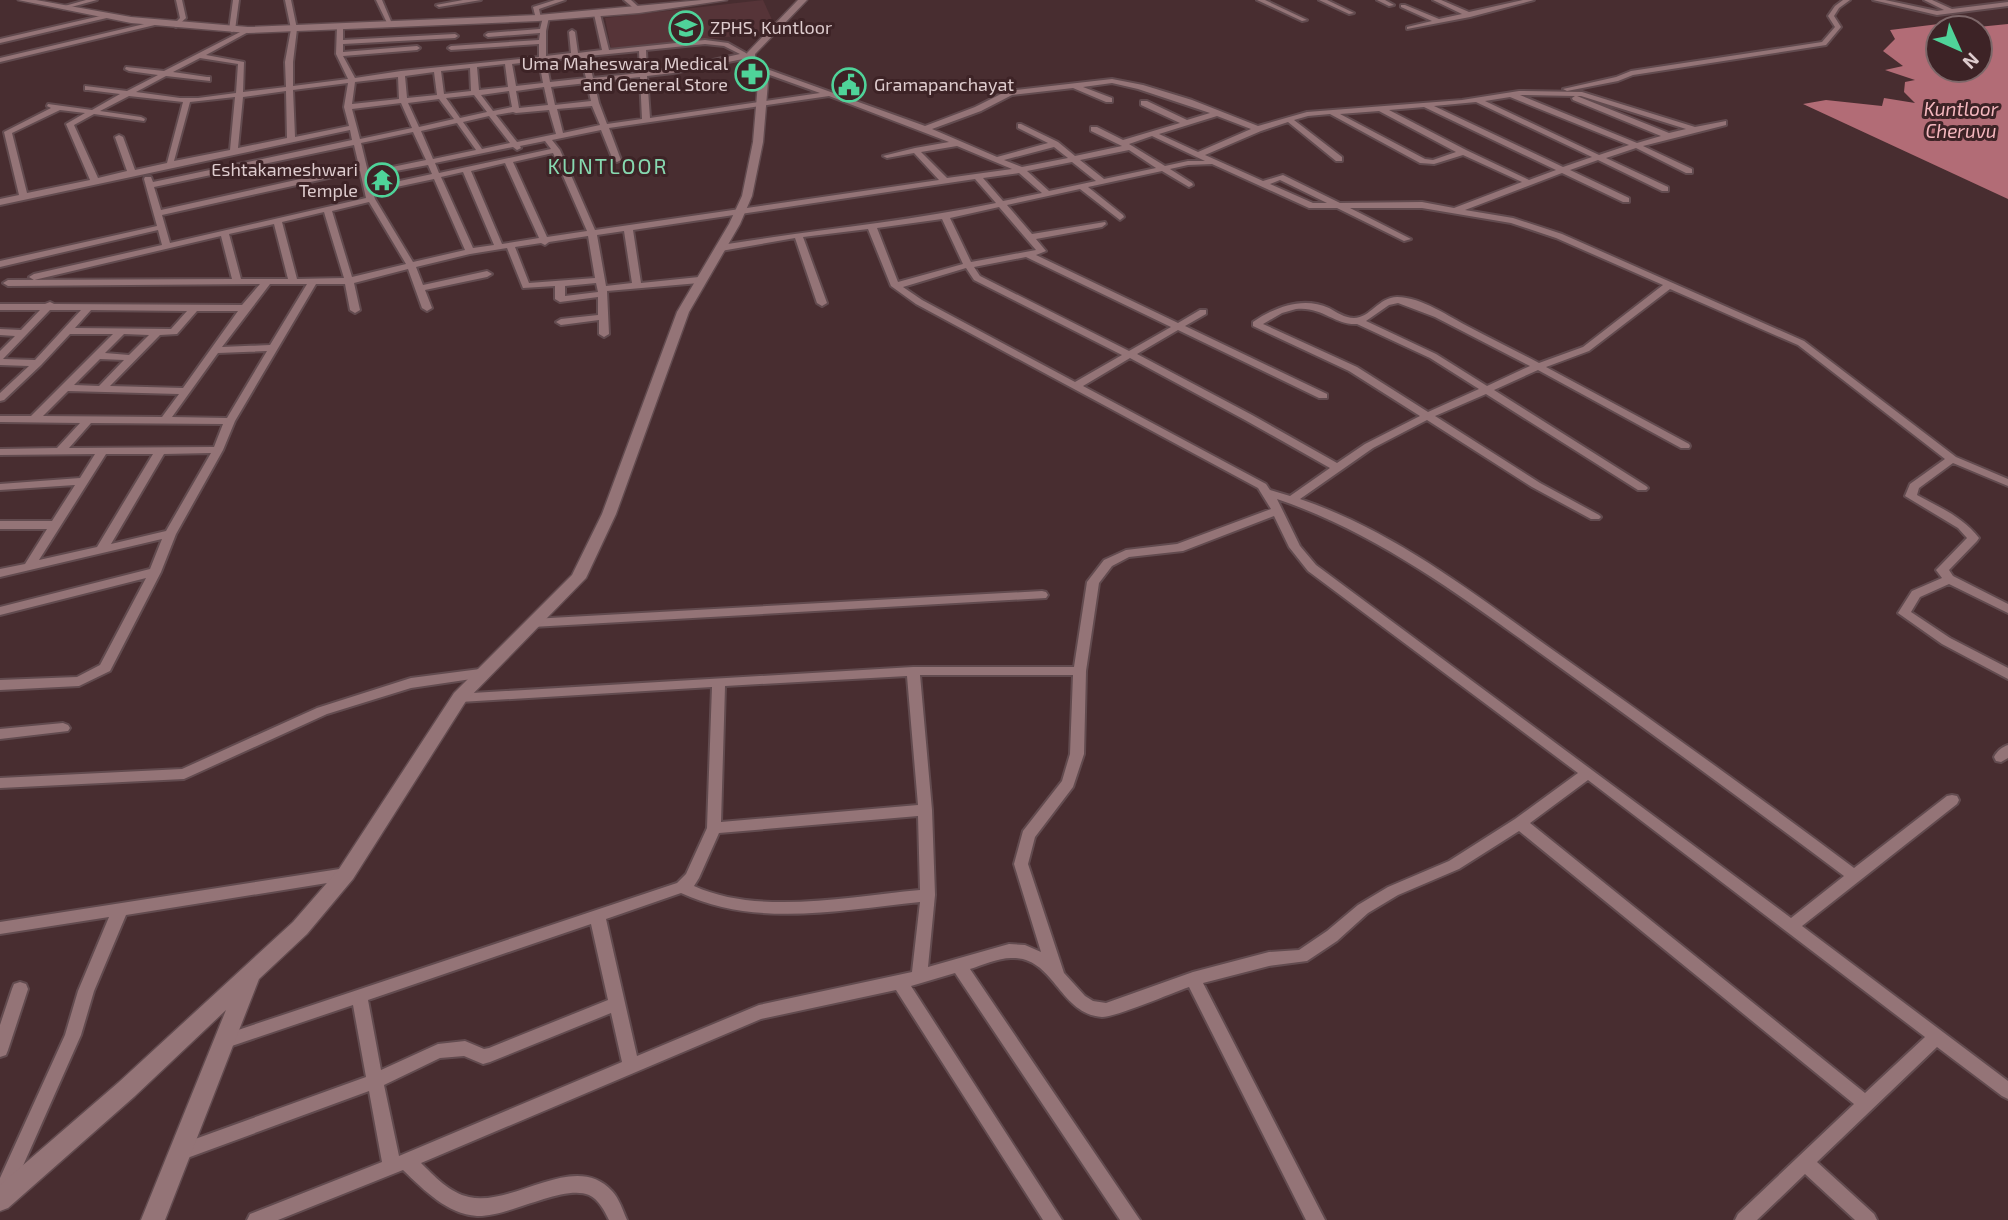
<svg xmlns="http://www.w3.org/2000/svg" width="2008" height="1220" font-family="'Exo 2',sans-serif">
<rect width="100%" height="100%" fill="#482d30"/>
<!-- built -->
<path fill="#563438" d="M763 0 773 22 757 34 611 48 605 18Z"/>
<!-- water -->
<path fill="#b26c76" d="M1947 23 1957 28H1938V70H1980V28H1968L2008 24V199L1803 104 1826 100 1882 106 1884 98 1915 103 1904 92 1905 82 1915 80 1885 70 1903 66 1883 51 1895 39 1890 30Z"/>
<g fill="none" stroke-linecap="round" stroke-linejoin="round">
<defs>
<g id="minor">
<path d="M86 0H97L64 9 61 7Z"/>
<path d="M176 0H182L186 18 176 27 173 25 180 18Z"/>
<path d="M233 0H239L235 30 232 32 229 30Z"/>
<path d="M285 0H291L297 29 293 62V86L348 79 336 54 337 27 340 25 343 27V40L455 34 458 36 455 38 343 44V52L417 46 420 48 417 50 343 56 355 78 401 71 539 57V44L451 50 448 48 451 46 539 40 540 33 488 37 485 35 488 33 540 29 543 17 546 15 549 17 546 31V56L571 53 569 32 572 30 575 32 578 53 602 50 594 14 597 12 600 14 609 50 705 40 728 43 753 57 673 73 647 76 650 118 820 93 761 72 760 70 764 68 925 126 975 107 1007 91 1112 79 1143 85 1192 100 1258 126 1307 112 1462 100 1519 91 1582 92 1695 127 1726 121V125L1643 146 1692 169V173H1686L1636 148 1606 158 1668 187V191H1662L1598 160 1570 170 1629 198V202H1623L1562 173 1465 210 1513 218 1562 234 1804 341 1956 457 2008 479V486L1953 463 1919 488 1917 495C1939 507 1963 517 1979 538L1977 541 1949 570 1953 576 2008 604V613L1949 584 1920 597 1911 612 1950 638 2008 668V679L1942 644 1898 613 1912 591 1942 578 1936 570 1967 538 1958 528 1905 496 1910 484 1945 459 1798 345 1670 289 1589 351 1546 367 1689 444 1690 446 1689 448H1681L1538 370 1494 390 1646 486 1648 488 1646 490H1638L1486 394 1435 416 1540 483 1599 515 1601 517 1599 519H1591L1532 487 1427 420 1373 448 1300 499C1392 530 1472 592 1550 648 1652 720 1754 793 1854 868L1947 796 1952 795 1957 796 1959 800 1957 804 1802 926 2008 1081V1099L2002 1096 1937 1047 1817 1162 1874 1214 1877 1220H1855L1805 1174 1757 1220H1735L1738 1214 1854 1104 1519 831 1459 869 1398 895 1368 913 1337 941 1307 961 1269 966 1203 983 1325 1220H1306L1189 987C1172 993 1116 1017 1102 1017 1059 1014 1054 956 1011 958 998 958 983 965 970 969L1140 1220H1120L955 973 911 986 1062 1220H1043L896 990 761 1019 421 1163C434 1176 450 1193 469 1197 514 1207 575 1150 612 1191 619 1198 623 1211 627 1220H609C604 1210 599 1200 589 1195 563 1184 509 1217 477 1216 447 1214 424 1190 403 1170L278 1220H247L250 1214 382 1162 369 1091 179 1161 173 1159 170 1153 173 1147 366 1077 353 1005 223 1049 217 1047 215 1042 217 1037 677 883 686 874 707 828 712 687 460 702 455 700 453 697 455 694 913 667H1074L1087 582 1104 560 1126 550 1177 544 1271 509 1258 488 916 304 891 286 868 229 803 237 827 303 822 306 817 303 795 238 721 251 717 248 721 245C812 230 905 222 996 203L975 179 633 230 641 283 699 277 704 280 699 283 607 291 609 334 604 337 599 334V320L561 325 556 322 561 319 598 315V297L560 302 555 299V286L523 288 507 248 470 254 416 267 423 285 487 271 492 274 487 277 425 290 432 308 427 311 422 308 408 269 354 283 360 310 355 313 350 310 345 284H316L235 421 223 450 176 534 161 572 110 671 79 686 0 690V680L77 677 100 665 146 578 0 615V607L150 569 162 539 0 577V569L25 564 47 529H0V521H52L75 485 0 490V484L80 478 95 454 0 455V449L57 448 80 423 0 422V416H31L113 334H70L41 365 4 400 0 401V393L29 366 0 365V351L15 336 0 335V329L21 330 40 310H0V304H45L50 302 54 304 242 305 260 284 8 286 3 283 8 280 232 279 221 236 34 280 29 277 34 274 162 245 158 230 0 267V261L157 226 144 179 145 177H151L153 182 352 140 350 130 0 205V199L19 195 4 132 51 108 47 106 48 104 92 110 120 94 88 90H85V86L127 91 158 75 129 71 125 69 126 67 164 71 248 28 250 29V31L206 55 244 62 243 92 286 87 285 62 291 29ZM705 44 724 46 740 54 673 69 647 72 646 50ZM639 51 640 73 593 78 588 56ZM581 57 586 78 550 82 546 60ZM200 58 238 64 236 93 198 98H180L136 92 166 76 210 81V77H207L173 72ZM539 61 543 83 516 86 512 64ZM505 64 508 87 479 90 477 67ZM470 68 471 91 444 94 441 71ZM434 72 437 95 407 98 405 76ZM398 77 399 99 352 104 355 82ZM640 77 642 119 607 124 599 103 594 82ZM348 83 344 107 349 126 295 137 293 90ZM587 83 591 101 555 105 551 87ZM1112 83 1138 89 1210 113 1187 120 1147 101H1141V105L1180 123 1123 140 1097 127H1091V131L1122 146 1075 156 1058 142 1021 124H1018V128L1048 143 997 157 932 129 981 111 1012 95 1073 88 1106 102H1112V98L1083 87ZM544 87 548 105 519 108 516 91ZM286 91 287 138 238 148 243 97ZM509 91 512 107 493 111 481 95ZM474 95 487 112 460 118 446 98ZM1520 95 1575 96 1572 98 1573 100 1661 136 1637 143ZM129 96 183 102 167 163 135 170 123 137 119 135 115 137 127 171 98 178 74 125 94 114 144 121 145 119 141 117 100 111ZM829 96 949 142 915 148 883 156 887 158 914 153 939 180 595 230 560 150 552 140 601 130 613 160 617 162 621 160 609 128ZM1577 96H1581L1686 129 1669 133ZM235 97 230 150 174 161 190 102ZM1510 97 1629 145 1599 155 1485 101ZM439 99 454 119 419 127 408 103ZM1476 102 1592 157 1563 167 1434 106ZM401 103 412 128 360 139 352 109ZM592 106 600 125 563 133 557 109ZM1424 107 1556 170 1529 180 1466 150 1389 110ZM60 110 85 113 66 124 90 180 27 193 12 133ZM549 110 556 134 517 142 496 115 513 112 516 113ZM1379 111 1456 152 1433 160 1425 159 1340 114ZM1330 114 1420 163 1434 164 1463 155 1522 182 1454 208 1422 202 1340 203 1283 175 1263 181 1205 155 1261 131 1288 122 1336 161H1342V157L1294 120 1308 116ZM489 116 510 143 482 149 463 122ZM1217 116 1251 129 1198 152 1159 134ZM457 123 476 150 433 159 421 131ZM413 132 426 160 368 172 361 143ZM1152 136 1205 161H1188L1165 166 1129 144ZM545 141 551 149 439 173 435 163 513 147 517 150 521 148 520 146ZM354 145 359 166 161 210 154 187ZM957 146 1012 169 947 178 921 152ZM1054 147 1068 158 1022 167 1004 160ZM1129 150 1156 168 1104 179 1080 160ZM553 153 587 231 547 237 513 162ZM1072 162 1096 181 1049 191 1027 171ZM505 163 539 238 502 244 471 171ZM1212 164 1309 208H1337L1404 241 1411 239 1350 208H1422L1511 223 1556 238 1663 285 1583 347 1539 363C1516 351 1494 340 1471 328 1449 317 1422 297 1397 297 1379 297 1370 318 1354 318 1345 318 1336 312 1329 308 1303 296 1275 307 1253 322V326L1349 371 1420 416 1365 444 1337 463 1252 415 1137 354 1178 330 1319 398H1327V394L1185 326 1206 314V310H1200L1178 323 1036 255 1046 251 1036 239 1102 227 1106 224 1105 222 1032 234 1007 205 1080 189 1120 220 1124 217 1123 215 1088 187 1162 171 1189 187 1193 185 1192 183 1170 169 1188 165ZM428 165 432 174 372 187 369 176ZM360 171 366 198 170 243 162 215ZM463 172 494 245 473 248 441 177ZM1019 173 1042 193 1003 201 983 178ZM434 179 465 250 413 262 375 199 373 192ZM1280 180 1327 203H1313L1270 184ZM369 202 406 264 352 277 332 211ZM999 207 1036 250 971 262 950 218ZM324 212 344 278 297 279 282 222ZM942 219 963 264 898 282 877 228ZM274 224 288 279H241L229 234ZM624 231 632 283 606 286 597 235ZM588 236 595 278 529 283 515 247 541 243 545 245 549 242ZM1026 257 1171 327 1129 351 980 276 974 267ZM966 268 974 280 1122 355 1075 382 922 300 903 287ZM596 283 598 292 565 296V286ZM270 284H307L270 345 222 347ZM1398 303 1435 317 1530 366 1487 386 1436 354 1366 321 1389 305ZM1296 309C1322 306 1334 325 1357 324L1430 358 1479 389 1428 412 1357 367 1263 324 1282 313ZM50 310H81L35 360 3 359ZM91 310 187 311 171 329 75 328ZM197 311H238L183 388 110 386 160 335 177 334ZM124 334 149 335 129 355 105 353ZM267 351 227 418 172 417 218 353ZM1130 358 1245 420 1330 468 1290 496 1270 490 1266 484 1083 386ZM100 359 124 360 99 386 74 385ZM68 391 179 394 162 417 43 416ZM91 423 223 424 214 447 69 448ZM211 453 166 531 111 544 164 454ZM106 454H153L97 547 39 560ZM1277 499C1380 534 1466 600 1554 663 1651 733 1748 804 1844 876L1791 918 1316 565 1300 546ZM1274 516 1289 547 1308 571 1578 773 1515 819 1449 861 1388 887 1358 905 1327 931 1299 950 1269 952 1193 972 1106 1003 1093 1001 1085 996 1064 973 1028 864 1035 837 1073 787 1084 754 1086 671 1099 583 1112 566 1129 557 1183 551ZM920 675H1073L1070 754 1062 781 1023 831 1014 864 1041 952 1025 945 1009 944 928 967 935 895 932 810ZM907 676 918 805 721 822 725 686ZM1588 780 1925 1037 1865 1093 1530 823ZM918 816 920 890C850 896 760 916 694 886L699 878 719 833ZM681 893C756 928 841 910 920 902L912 972 759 1005 637 1056 606 919ZM591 924 608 1000 489 1048 484 1049 465 1041 438 1044 381 1070 368 1000ZM611 1013 622 1062 399 1156 384 1085 440 1058 464 1056 483 1064 490 1062Z"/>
<path d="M376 0H382L393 26 388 25Z"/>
<path d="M463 0H481L439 7 436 5Z"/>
<path d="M555 0H565L539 9 541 18 536 19 533 7Z"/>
<path d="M624 0H631L642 10 637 11Z"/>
<path d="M1257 0H1265L1307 20 1302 21Z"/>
<path d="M1319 0H1327L1354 13 1349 14Z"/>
<path d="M1377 0H1385L1394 5 1389 6Z"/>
<path d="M1433 0H1441L1469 12 1523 0H1534L1470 17 1407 29V27L1432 21 1401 7V5H1405L1439 19 1462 14Z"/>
<path d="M1843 0H1850L1839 8 1834 16 1841 27 1826 45 1633 75 1618 81 1567 91 1563 89 1616 77 1631 71 1822 42 1835 27 1828 16 1835 6Z"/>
<path d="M1873 0H1885L1937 11 1944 10 1924 0H1932L1952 9 2008 2V6L1937 15Z"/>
<path d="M109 14 112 16 111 17 0 43V39Z"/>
<path d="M157 21 159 22V24L0 62V58Z"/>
<path d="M1042 591 1046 592 1048 595 1046 598 532 627 526 623 532 619Z"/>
<path d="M480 669 485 671 486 674 485 677 411 688 327 714 184 779 0 788V778L182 769 317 708 411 678Z"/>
<path d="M63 723 68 725 70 728 68 731 0 739V729Z"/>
<path d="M2008 745V758L2001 762 1996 761 1994 757C1997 751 2002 747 2008 745Z"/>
<path d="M346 868 351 870 353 874 351 878 346 880 126 915 94 991 81 1035 6 1204 0 1207V1178L65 1035 78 991 109 917 0 934V922Z"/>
<path d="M20 982 26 984 28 989 8 1050 6 1055 0 1057V1025L12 989 14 984Z"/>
</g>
<g id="tertiary">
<path d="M18 0H36L131 17 248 27 538 15 702 0H727L639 13 538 21 248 33 131 23Z"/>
<path d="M798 0H807L755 54V59L769 70 763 142 752 196 740 224 689 312 616 514 586 578 466 701 353 879 307 934 259 979 165 1220H141L226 1010 135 1096 8 1208 0 1211V1185L119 1082 293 922 339 869 454 693 572 575 602 514 677 312 729 224 742 196 753 142 759 71 748 62 747 53Z"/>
</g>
</defs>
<!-- minor casing -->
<use href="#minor" stroke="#624b4f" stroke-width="4"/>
<!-- tertiary casing -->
<use href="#tertiary" stroke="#624b4f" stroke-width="3"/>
<!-- minor -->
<use href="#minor" fill="#947477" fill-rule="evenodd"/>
<!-- tertiary -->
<use href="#tertiary" fill="#947477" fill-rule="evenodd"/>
</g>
<!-- icons -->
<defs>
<symbol id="school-ring" viewBox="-11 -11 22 22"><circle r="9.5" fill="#3d2326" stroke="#4fd399" stroke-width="1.5"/><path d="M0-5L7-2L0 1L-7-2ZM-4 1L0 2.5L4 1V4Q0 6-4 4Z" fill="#4fd399"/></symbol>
<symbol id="pharmacy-ring" viewBox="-11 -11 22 22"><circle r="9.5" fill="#3d2326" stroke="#4fd399" stroke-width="1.5"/><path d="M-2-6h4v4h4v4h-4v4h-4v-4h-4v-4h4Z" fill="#4fd399"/></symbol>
<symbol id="civic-ring" viewBox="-11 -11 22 22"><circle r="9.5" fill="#3d2326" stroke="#4fd399" stroke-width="1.5"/><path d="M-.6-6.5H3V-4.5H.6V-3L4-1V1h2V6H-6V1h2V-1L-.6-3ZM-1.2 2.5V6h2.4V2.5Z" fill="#4fd399"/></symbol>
<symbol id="temple-ring" viewBox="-11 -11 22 22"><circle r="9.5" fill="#3d2326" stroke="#4fd399" stroke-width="1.5"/><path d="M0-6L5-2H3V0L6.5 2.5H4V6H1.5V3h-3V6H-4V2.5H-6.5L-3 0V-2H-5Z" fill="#4fd399"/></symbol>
</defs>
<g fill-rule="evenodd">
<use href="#school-ring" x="667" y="9" width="38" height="38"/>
<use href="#pharmacy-ring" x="733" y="55" width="38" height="38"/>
<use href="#civic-ring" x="830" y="66" width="38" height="38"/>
<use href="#temple-ring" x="363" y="161" width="38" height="38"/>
</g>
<g text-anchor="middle" stroke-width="6" stroke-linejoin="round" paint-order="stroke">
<!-- far-poi labels -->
<g font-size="18" fill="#deccce" stroke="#3d2326" text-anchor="start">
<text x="710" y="34">ZPHS, Kuntloor</text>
<text x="728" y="70" text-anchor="end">Uma Maheswara Medical<tspan x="728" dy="21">and General Store</tspan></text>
<text x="874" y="91">Gramapanchayat</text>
<text x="358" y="176" text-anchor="end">Eshtakameshwari<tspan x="358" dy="21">Temple</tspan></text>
</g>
<!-- far-water labels -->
<g font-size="19" font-style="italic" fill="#f4b7be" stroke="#3d2326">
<text x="1961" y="116">Kuntloor<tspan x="1961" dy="22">Cheruvu</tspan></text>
</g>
<!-- far-quarter labels -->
<g font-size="21" letter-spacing="2" fill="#87d9b0" stroke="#3d2326">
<text x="608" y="174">KUNTLOOR</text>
</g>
</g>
<!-- north arrow -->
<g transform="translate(1959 49) rotate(135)"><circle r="33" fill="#3d2326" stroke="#7d6769" stroke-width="2"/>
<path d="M0-5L12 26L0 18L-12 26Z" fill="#4fd399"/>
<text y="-10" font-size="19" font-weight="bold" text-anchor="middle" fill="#deccce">N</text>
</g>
</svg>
